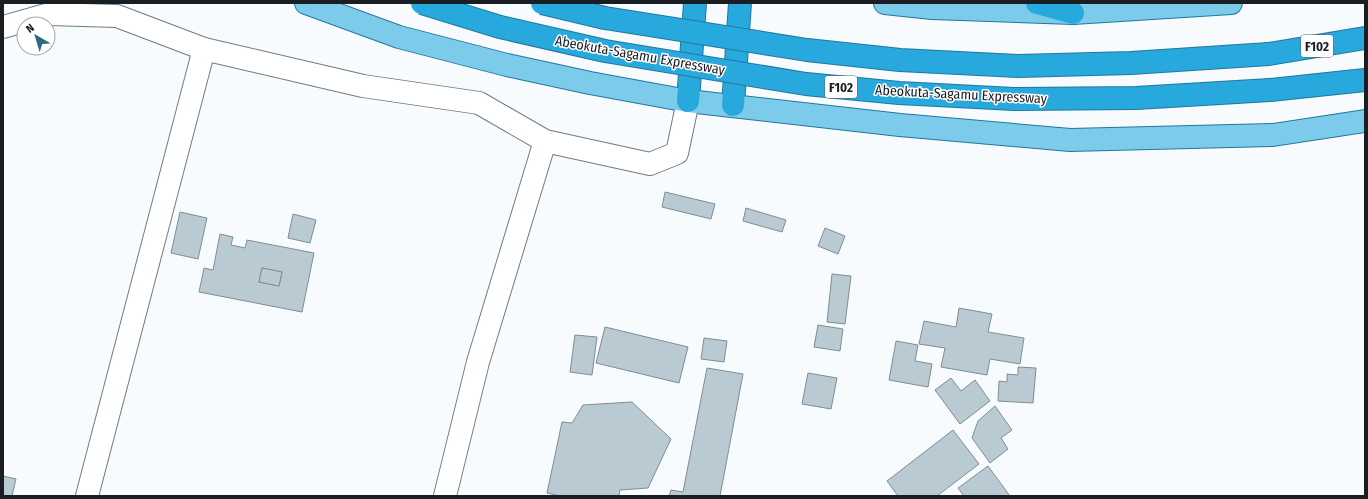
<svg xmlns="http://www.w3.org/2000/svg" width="1368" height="499" font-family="'Fira Sans Condensed',sans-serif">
<rect width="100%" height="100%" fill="#f8fbfd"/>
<!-- building -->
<g fill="#bacad3" stroke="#7e8d95" fill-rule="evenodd">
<path d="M665 192 715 204 711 219 662 207Z"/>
<path d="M746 208 786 220 782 232 743 221Z"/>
<path d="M180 212 207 218 198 259 171 253Z"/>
<path d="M293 214 316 220 310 243 288 238Z"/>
<path d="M825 228 845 236 838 254 818 246Z"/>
<path d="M220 234 233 237 231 245 245 248 247 240 314 253 302 312 199 292 204 268 213 270ZM262 268 282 272 279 286 259 282Z"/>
<path d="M262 268 282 272 279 286 259 282Z"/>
<path d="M832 274 851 276 845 324 827 322Z"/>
<path d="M959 308 992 314 988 332 1024 338 1020 364 990 359 987 375 941 367 945 348 919 344 924 321 956 327Z"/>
<path d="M818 325 843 329 840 351 814 347Z"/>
<path d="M605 327 688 347 679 383 596 363Z"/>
<path d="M575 335 597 337 592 375 570 372Z"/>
<path d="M704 338 727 341 724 362 701 359Z"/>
<path d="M896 341 918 345 915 361 932 364 928 387 889 380Z"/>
<path d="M1018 367 1036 368 1033 403 998 401 999 381 1007 382V374L1018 375Z"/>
<path d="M707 368 743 374 720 496H669L671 490 683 492Z"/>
<path d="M808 373 837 378 831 409 802 404Z"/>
<path d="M951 378 961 391 975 380 990 401 960 424 935 390Z"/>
<path d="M632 402 671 439 648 488 620 490 619 496H561L547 493 562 422 572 423 583 405Z"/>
<path d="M995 406 1012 430 1001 438 1008 449 990 463 972 438 978 421Z"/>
<path d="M953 430 979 464 937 496H898L887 481Z"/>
<path d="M988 466 1010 496H964L958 488Z"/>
<path d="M3 476 16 479 12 496H3Z"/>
</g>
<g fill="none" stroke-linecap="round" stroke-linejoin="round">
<defs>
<g id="minor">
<path d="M3 27 49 14 117 16 204 49 363 86 479 103 545 141 650 164 677 153 688 101"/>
<path d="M87 496 204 49"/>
<path d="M445 496 478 362 545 141"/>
</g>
<g id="major">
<path d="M306 3 399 37 507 65 590 83 688 101 900 125 1070 140 1273 135 1365 121"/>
<path d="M885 3 932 8 1073 13 1231 3"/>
</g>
<g id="highway">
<path d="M1037 3 1073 13"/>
<path d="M1269 54 1365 38"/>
<path d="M1270 90 1365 80"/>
<path d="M688 101 695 3"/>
<path d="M733 105 740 3"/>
</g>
</defs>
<!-- minor casing -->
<use href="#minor" stroke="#6d7c84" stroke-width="24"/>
<!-- major casing -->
<use href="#major" stroke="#22789c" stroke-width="24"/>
<!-- highway casing -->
<use href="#highway" stroke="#22789c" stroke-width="24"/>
<!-- minor -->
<use href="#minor" stroke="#fff" stroke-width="22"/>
<!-- major -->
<use href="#major" stroke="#7dcbeb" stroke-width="22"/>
<!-- highway -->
<use href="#highway" stroke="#27a9dd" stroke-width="22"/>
<defs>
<g id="highway-bridge">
<path d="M422 3 500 27 605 51 806 84 899 93 1014 99 1136 98 1270 90"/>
<path d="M542 3 605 18 807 50 900 60 1018 66 1131 63 1269 54"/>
</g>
</defs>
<!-- highway-bridge casing -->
<use href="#highway-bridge" stroke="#22789c" stroke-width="24" stroke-linecap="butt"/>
<!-- highway-bridge -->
<use href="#highway-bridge" stroke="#27a9dd" stroke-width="22"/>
</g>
<g text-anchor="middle" stroke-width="3" stroke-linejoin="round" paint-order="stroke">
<!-- shield labels -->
<g fill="#fff" stroke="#5d6264" stroke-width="1">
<rect x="1301" y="35" width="32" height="22" rx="3"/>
<rect x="825" y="76" width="32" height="22" rx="3"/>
</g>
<g font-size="13" font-weight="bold" fill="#181e22">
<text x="1317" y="51">F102</text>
<text x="841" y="92">F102</text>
</g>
<!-- street labels -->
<g font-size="14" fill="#181e22" stroke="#fff">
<text transform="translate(640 55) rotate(10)" y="5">Abeokuta-Sagamu Expressway</text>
<text transform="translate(961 94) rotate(3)" y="5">Abeokuta-Sagamu Expressway</text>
</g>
</g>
<!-- border -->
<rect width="1368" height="499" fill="none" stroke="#181e22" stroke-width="8"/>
<!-- north arrow -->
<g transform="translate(36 36) rotate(322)"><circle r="19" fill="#ffffff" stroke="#a3a5a7"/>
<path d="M0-3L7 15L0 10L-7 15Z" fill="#306883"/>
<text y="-6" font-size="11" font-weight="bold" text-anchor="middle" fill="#181e22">N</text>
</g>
</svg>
